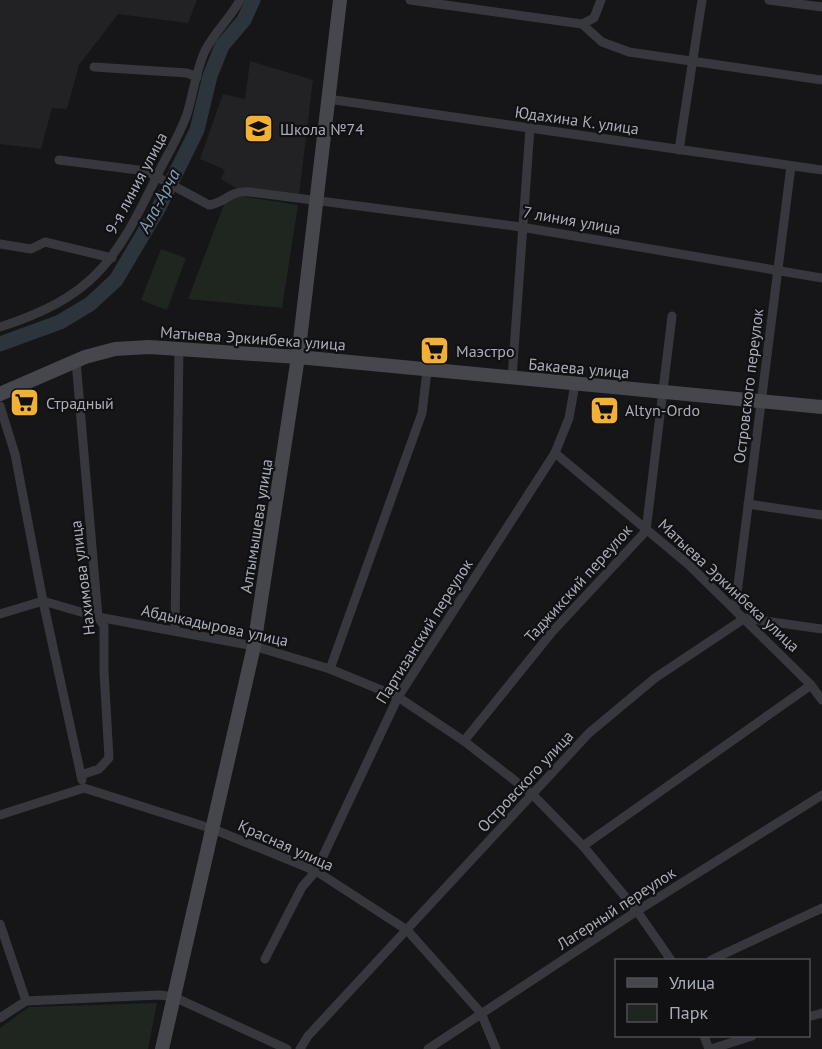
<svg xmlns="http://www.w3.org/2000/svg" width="822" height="1049" font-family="'PT Sans',sans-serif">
<rect width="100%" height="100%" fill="#161618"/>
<!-- built -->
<g fill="#222225">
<path d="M0 0H197L188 23 118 14 79 65 67 109 52 108 41 149 0 144Z"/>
<path d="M250 61 313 80 299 195 236 188 221 179 225 170 200 159 223 94 245 99Z"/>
</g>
<!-- green -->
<g fill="#1e261f">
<path d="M228 194 298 205 282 308 188 299Z"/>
<path d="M161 249 186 258 167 310 141 300Z"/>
<path d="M157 1003 148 1049H0V1028L29 1007Z"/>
</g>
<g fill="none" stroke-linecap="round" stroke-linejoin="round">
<!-- river -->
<path stroke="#2c353c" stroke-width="15" d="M0 344 60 322 90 304 116 280 158 209 197 130 210 76 222 46 244 20 253 0"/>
<!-- street -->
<g stroke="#37383d" stroke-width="9">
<path d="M410 0 582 24 594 18 601 0"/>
<path d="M769 0 822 7"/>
<path d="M582 24 602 42 629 52 822 80"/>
<path d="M94 67 187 73 197 77"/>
<path d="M328 99 822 170"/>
<path d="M679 150 702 0"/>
<path d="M59 160 146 171 209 205C226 203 229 190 250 192L521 227 822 278"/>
<path d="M0 244 31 249 45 242 112 258"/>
<path d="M0 327C92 297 114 264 155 180 165 158 179 137 187 114 193 94 196 72 204 53 213 33 230 19 240 0"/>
<path d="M76 361 98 617 104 626V671L109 758 99 769 81 775"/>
<path d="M512 378 530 128"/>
<path d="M0 406 15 454 43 601 82 780"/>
<path d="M555 453 689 565 811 685 822 700"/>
<path d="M748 504 822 515"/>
<path d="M735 609 791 166"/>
<path d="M0 614 43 601 98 617 254 646 330 669 398 697 464 741 532 794 583 846 637 911 671 960"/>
<path d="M175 629 179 349"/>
<path d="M330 669 422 413 427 371"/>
<path d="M464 741 552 632 646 531 672 316"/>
<path d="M0 815 84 788 213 829 316 871 407 930 481 1013 496 1049"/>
<path d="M583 846 811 685"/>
<path d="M0 924 26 1001"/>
<path d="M265 959 302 887 316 871 398 697 555 453 569 418 575 384"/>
<path d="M711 960 822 908"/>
<path d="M808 1017 822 1013"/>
<path d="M0 1018 26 1001 160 995 174 997 287 1049"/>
<path d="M704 1036 709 1049"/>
<path d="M300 1049 308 1036 589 733 655 678 745 618 822 629"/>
<path d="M428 1049 637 911 822 795"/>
<path d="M711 1049 752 1036"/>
</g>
<!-- secondary -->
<g stroke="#45474d" stroke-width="14">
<path d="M0 394 85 357 115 349 149 347 298 357 822 407"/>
<path d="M162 1049 254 646 298 357 340 0"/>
</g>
</g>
<!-- icons -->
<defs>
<symbol id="school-square" viewBox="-11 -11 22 22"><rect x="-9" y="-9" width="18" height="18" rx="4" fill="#f2b134" stroke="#111113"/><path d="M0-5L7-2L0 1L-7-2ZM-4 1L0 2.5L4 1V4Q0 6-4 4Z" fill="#111"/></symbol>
<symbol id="supermarket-square" viewBox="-11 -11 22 22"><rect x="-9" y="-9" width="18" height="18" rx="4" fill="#f2b134" stroke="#111113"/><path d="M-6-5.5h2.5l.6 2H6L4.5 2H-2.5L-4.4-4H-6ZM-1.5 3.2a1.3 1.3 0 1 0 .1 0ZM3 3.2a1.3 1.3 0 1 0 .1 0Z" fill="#111"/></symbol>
</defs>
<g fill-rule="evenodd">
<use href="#school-square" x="242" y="112" width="33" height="33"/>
<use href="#supermarket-square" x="418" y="334" width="33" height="33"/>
<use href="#supermarket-square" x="8" y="386" width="33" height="33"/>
<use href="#supermarket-square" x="588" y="394" width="33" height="33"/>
</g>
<g text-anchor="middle" stroke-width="4.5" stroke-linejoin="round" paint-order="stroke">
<!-- street labels -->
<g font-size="16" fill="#a8adb8" stroke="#111113">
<text transform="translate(577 120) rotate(8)" y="6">Юдахина К. улица</text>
<text transform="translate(136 183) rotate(-62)" y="6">9-я линия улица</text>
<text transform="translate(572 220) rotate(10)" y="6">7 линия улица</text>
<text transform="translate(253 338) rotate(4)" y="6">Матыева Эркинбека улица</text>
<text transform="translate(579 368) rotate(5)" y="6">Бакаева улица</text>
<text transform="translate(748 386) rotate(-83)" y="6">Островского переулок</text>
<text transform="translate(256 526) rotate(-81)" y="6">Алтымышева улица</text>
<text transform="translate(82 578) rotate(-97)" y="6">Нахимова улица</text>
<text transform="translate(578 583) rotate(-48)" y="6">Таджикский переулок</text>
<text transform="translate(729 585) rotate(43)" y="6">Матыева Эркинбека улица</text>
<text transform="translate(215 625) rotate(12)" y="6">Абдыкадырова улица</text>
<text transform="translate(424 631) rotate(-58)" y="6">Партизанский переулок</text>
<text transform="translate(525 781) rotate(-47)" y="6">Островского улица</text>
<text transform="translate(286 845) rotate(24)" y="6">Красная улица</text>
<text transform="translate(616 908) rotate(-33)" y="6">Лагерный переулок</text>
</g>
<!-- poi labels -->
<g font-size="16" fill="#a8adb8" stroke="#111113" text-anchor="start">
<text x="280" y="135">Школа №74</text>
<text x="456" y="357">Маэстро</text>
<text x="46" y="409">Страдный</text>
<text x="625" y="416">Altyn-Ordo</text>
</g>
<!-- water labels -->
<g font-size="18" font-style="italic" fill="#7f9bb3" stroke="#111113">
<text transform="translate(159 201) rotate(-62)" y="6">Ала-Арча</text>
</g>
</g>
<!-- legend -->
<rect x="615" y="959" width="195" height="78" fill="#111113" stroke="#4d4f55" stroke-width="1.5"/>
<rect x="627" y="978" width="30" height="9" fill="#45474d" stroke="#4d4f55" stroke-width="1.5"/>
<text x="669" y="989" font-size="18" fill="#a8adb8">Улица</text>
<rect x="627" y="1004" width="30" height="18" fill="#1e261f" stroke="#4d4f55" stroke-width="1.5"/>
<text x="669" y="1019" font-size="18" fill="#a8adb8">Парк</text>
</svg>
